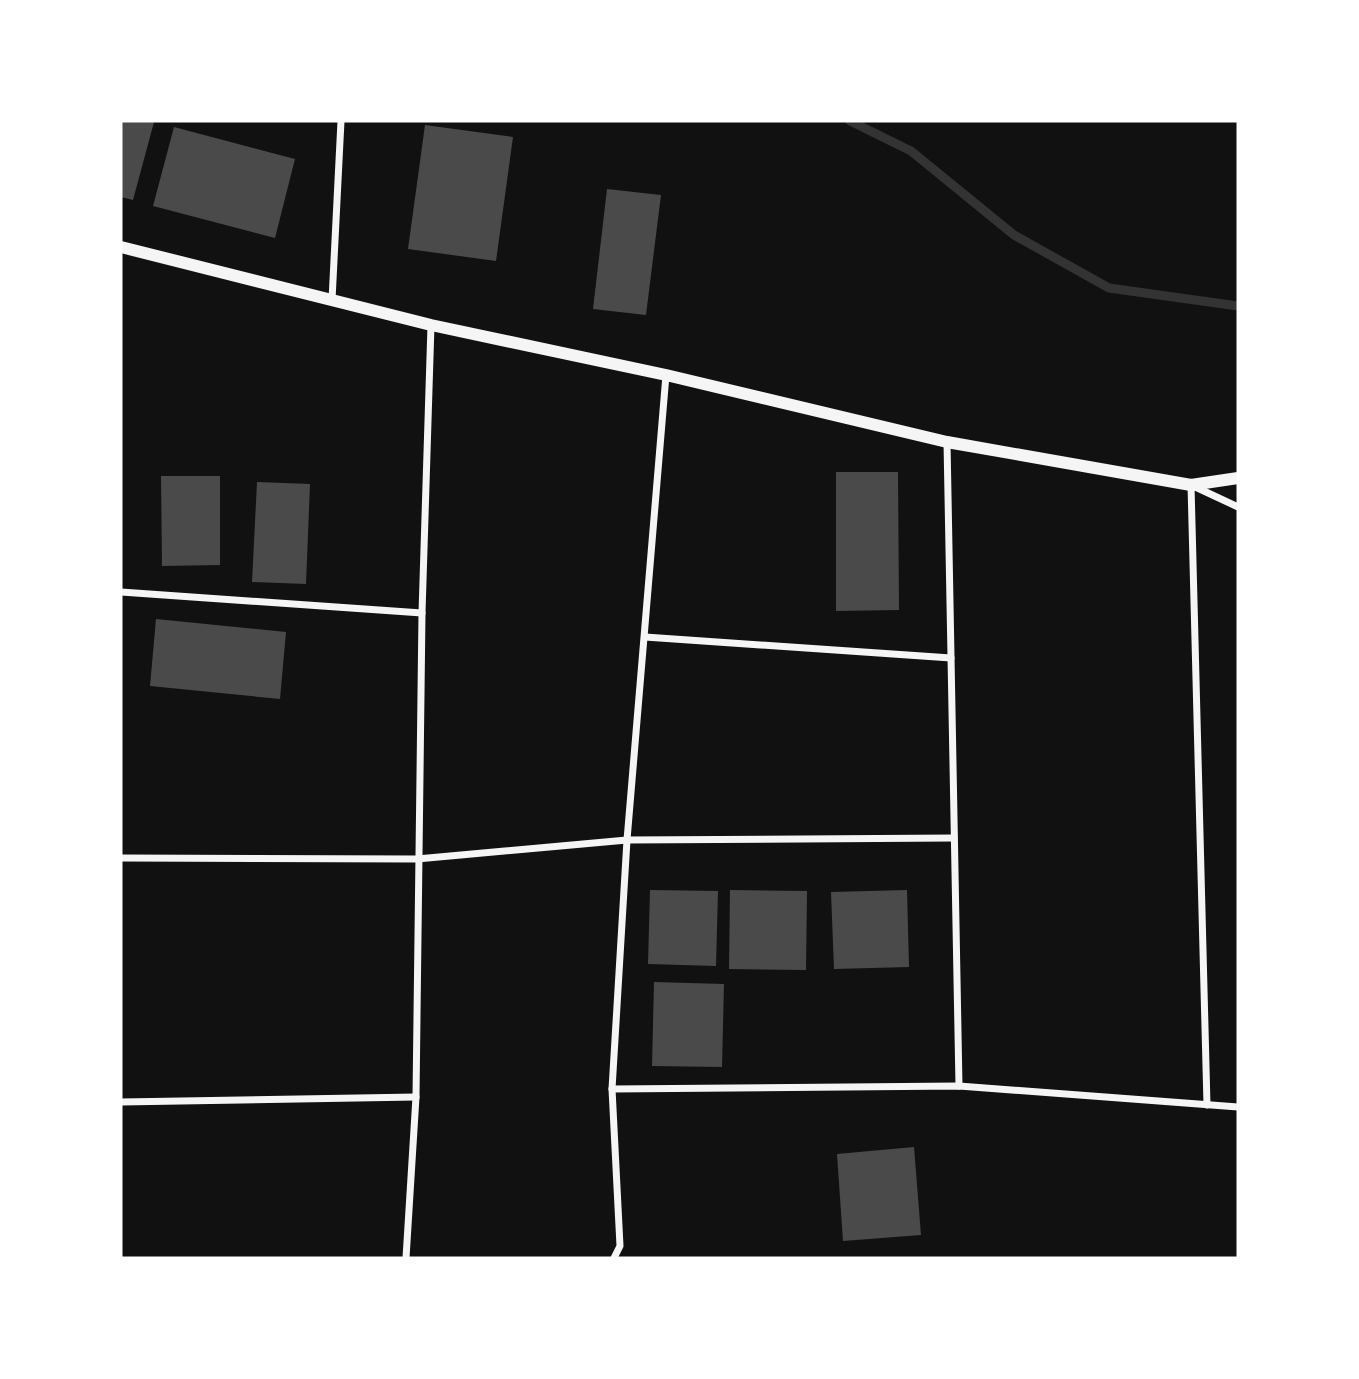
<svg xmlns="http://www.w3.org/2000/svg" width="1359" height="1379" font-family="Figtree,sans-serif">
<rect width="100%" height="100%" fill="#111"/>
<g fill="none" stroke-linecap="round" stroke-linejoin="round">
<!-- stream -->
<path stroke="#333" stroke-width="9" d="M850 121 911 151 1014 235 1109 288 1238 306"/>
</g>
<!-- building -->
<g fill="#4a4a4a">
<path d="M121 121 154 122 133 200 121 197Z"/>
<path d="M425 125 513 137 496 261 408 249Z"/>
<path d="M174 127 295 159 275 238 153 206Z"/>
<path d="M607 189 661 195 646 315 593 309Z"/>
<path d="M836 472H898L899 610 836 611Z"/>
<path d="M161 476H220V565L162 566Z"/>
<path d="M257 482 310 484 306 584 252 582Z"/>
<path d="M156 619 286 632 280 699 150 686Z"/>
<path d="M650 890 718 891 716 966 648 964Z"/>
<path d="M730 890 807 891 806 970 729 969Z"/>
<path d="M907 890 909 967 834 969 831 892Z"/>
<path d="M654 982 724 984 722 1067 652 1066Z"/>
<path d="M914 1147 921 1235 843 1241 837 1154Z"/>
</g>
<g fill="none" stroke-linecap="round" stroke-linejoin="round">
<!-- minor -->
<g stroke="#f5f5f5" stroke-width="7">
<path d="M332 300 341 121"/>
<path d="M947 442 959 1086"/>
<path d="M121 592 422 613"/>
<path d="M645 637 951 658"/>
<path d="M121 858 417 859 627 840 954 838"/>
<path d="M612 1089 959 1086 1238 1107"/>
<path d="M121 1102 416 1097"/>
<path d="M1207 1105 1191 485 1238 507"/>
<path d="M406 1258 416 1097 422 613 431 325"/>
<path d="M614 1258 620 1246 612 1089 627 840 666 375"/>
</g>
<!-- tertiary -->
<path stroke="#f5f5f5" stroke-width="12" d="M121 247 431 325 666 375 947 442 1191 485 1238 478"/>
</g>
<!-- border -->
<rect width="1359" height="1379" fill="none" stroke="#ffffff" stroke-width="245"/>
</svg>
